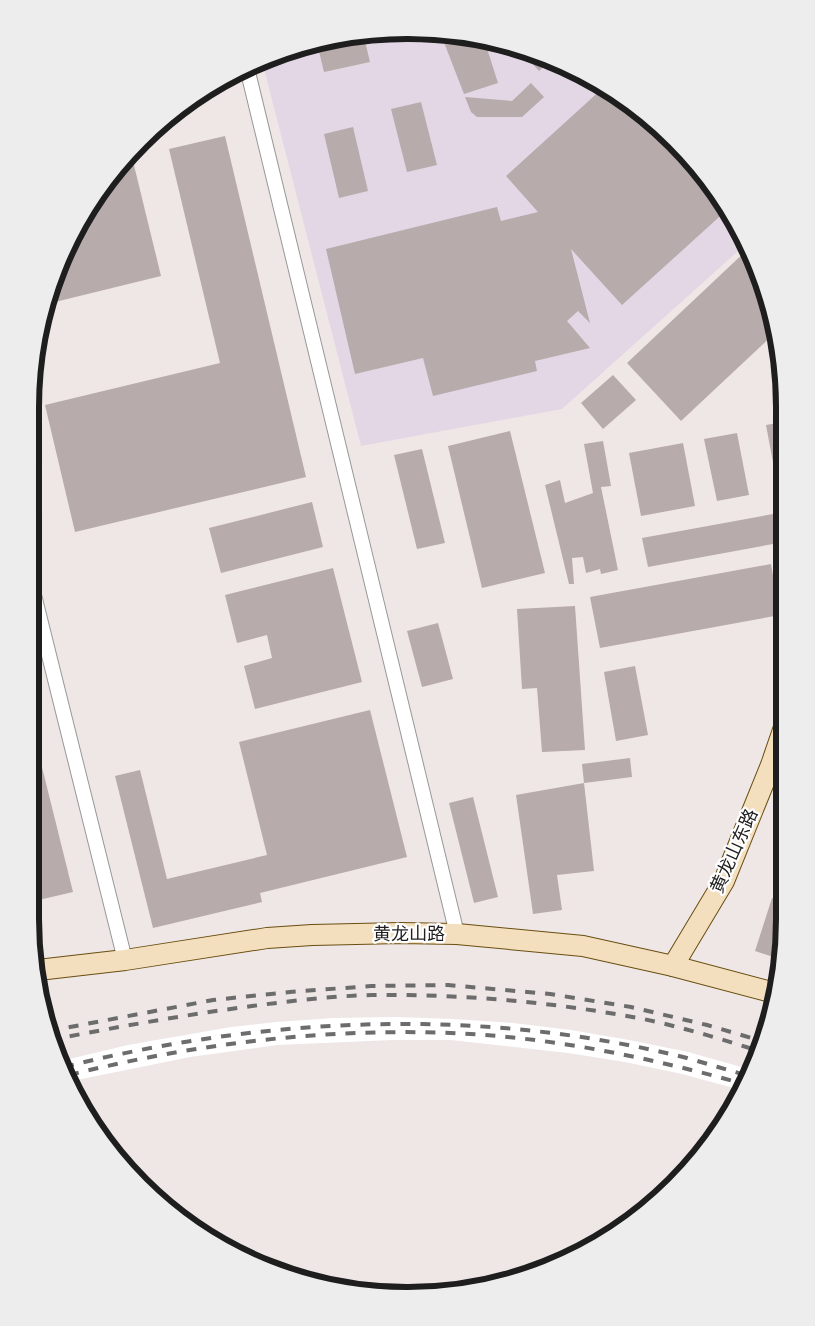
<svg xmlns="http://www.w3.org/2000/svg" width="815" height="1326" font-family="Karla,'Noto Sans SC',sans-serif">
<rect width="100%" height="100%" fill="#eee7e5"/>
<!-- industrial -->
<path fill="#e3d7e6" d="M432 31 505 43 574 69 637 108 691 159 735 219 746 244 562 409 361 446 262 61 286 50 358 33Z"/>
<!-- pier -->
<path fill="#fff" d="M394 1017 453 1019 513 1023 571 1030 629 1040 688 1052 752 1070 741 1090 682 1074 625 1062 568 1053 451 1040H392L277 1045 190 1057 72 1081 61 1061 128 1045 231 1027 276 1022 334 1018Z"/>
<!-- building -->
<g fill="#b7abab">
<path d="M440 32 484 39 498 83 464 94Z"/>
<path d="M358 33H363L370 62 324 72 317 43Z"/>
<path d="M517 47 538 55 551 60 539 71Z"/>
<path d="M531 83 544 97 522 117H477L471 112 465 97 512 101Z"/>
<path d="M604 87 637 108 692 159 728 209 622 305 571 249 590 323 578 311 567 321 590 348 535 361 537 371 433 396 423 358 355 374 326 249 497 207 501 221 538 212 506 176Z"/>
<path d="M421 102 437 165 407 172 391 109Z"/>
<path d="M353 127 368 191 339 198 324 134Z"/>
<path d="M225 136 306 477 75 532 45 405 220 363 169 149Z"/>
<path d="M131 153 161 276 55 302 52 289 59 263 108 178Z"/>
<path d="M748 249 765 286 774 334 681 421 627 363Z"/>
<path d="M613 375 636 400 603 429 581 403Z"/>
<path d="M784 422V494H779L766 425Z"/>
<path d="M510 431 545 573 482 588 448 446Z"/>
<path d="M737 433 749 495 717 501 704 439Z"/>
<path d="M603 441 611 486 601 487 618 570 601 574 600 569 586 573 583 557 572 558 574 584H569L545 485 560 480 565 503 593 493 584 444Z"/>
<path d="M683 443 695 506 641 516 629 453Z"/>
<path d="M422 449 445 543 417 549 394 455Z"/>
<path d="M312 502 323 547 221 573 209 528Z"/>
<path d="M784 512V542L648 567 642 538Z"/>
<path d="M771 564 780 615 600 648 590 597Z"/>
<path d="M333 568 362 682 255 709 244 666 272 658 267 635 237 643 225 595Z"/>
<path d="M575 606 585 750 542 752 537 688 522 689 517 609Z"/>
<path d="M438 623 453 679 422 687 407 631Z"/>
<path d="M635 666 648 735 616 741 604 672Z"/>
<path d="M370 710 407 857 260 893 262 902 153 928 115 776 140 770 167 879 267 855 239 742Z"/>
<path d="M34 735 73 892 30 902 31 736Z"/>
<path d="M630 758 632 777 584 783 582 764Z"/>
<path d="M584 783 594 871 557 875 562 910 533 914 516 795Z"/>
<path d="M473 797 498 897 474 903 449 803Z"/>
<path d="M772 898 782 902V960L755 951Z"/>
</g>
<g fill="none" stroke-linecap="round" stroke-linejoin="round">
<defs>
<g id="street">
<path d="M247 68 457 934"/>
<path d="M32 587 125 960"/>
</g>
<g id="secondary">
<path d="M673 966 724 881 771 765 783 730"/>
<path d="M38 970 125 960 267 938 312 935 400 933 457 934 583 946 673 966 775 993"/>
</g>
</defs>
<!-- street casing -->
<use href="#street" stroke="#989898" stroke-width="16"/>
<!-- secondary casing -->
<use href="#secondary" stroke="#694e10" stroke-width="22"/>
<!-- street -->
<use href="#street" stroke="#fff" stroke-width="14"/>
<!-- secondary -->
<use href="#secondary" stroke="#f3dfbe" stroke-width="20"/>
<!-- rail -->
<g stroke="#6c6c6c" stroke-width="4" stroke-dasharray="10 10" stroke-linecap="butt">
<path d="M49 1031 213 1000 290 992 371 986 448 985 550 994 631 1007 707 1025 762 1041"/>
<path d="M50 1040C117 1027 184 1015 252 1006 291 1001 332 996 372 995 463 994 554 1002 643 1019 682 1027 721 1039 759 1051"/>
<path d="M64 1067C268 1016 482 1007 687 1058 708 1064 728 1070 749 1076"/>
<path d="M69 1075C194 1044 321 1028 451 1033 550 1037 648 1057 744 1084"/>
</g>
</g>
<g text-anchor="middle" stroke-width="4.5" stroke-linejoin="round" paint-order="stroke">
<!-- street labels -->
<g font-size="18" fill="#1e1e1e" stroke="#fff">
<text transform="translate(734 851) rotate(-66)" y="6">黄龙山东路</text>
<text x="409" y="940">黄龙山路</text>
</g>
</g>
<!-- crop -->
<path d="M0 0H815V1326H0ZM407 39H408A368 368 0 0 1 776 407V919A368 368 0 0 1 408 1287H407A368 368 0 0 1 39 919V407A368 368 0 0 1 407 39Z" fill="#ededed" fill-rule="evenodd"/>
<path fill="none" stroke="#1e1e1e" stroke-width="6" d="M407 39H408A368 368 0 0 1 776 407V919A368 368 0 0 1 408 1287H407A368 368 0 0 1 39 919V407A368 368 0 0 1 407 39Z"/>
</svg>
